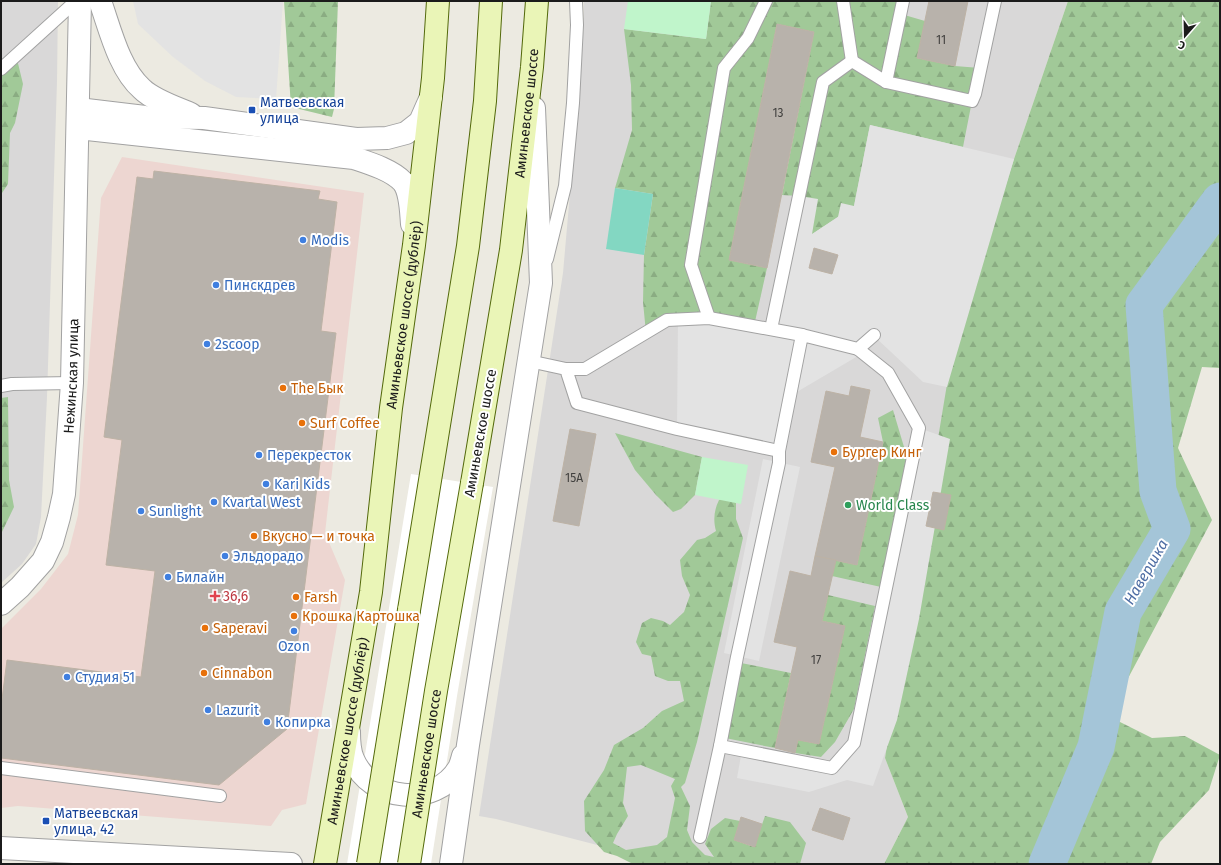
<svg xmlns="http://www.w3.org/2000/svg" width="1221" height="865" font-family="'Fira Sans',sans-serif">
<defs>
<pattern id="forest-firs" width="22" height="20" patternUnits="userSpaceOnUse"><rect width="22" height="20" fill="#a1c998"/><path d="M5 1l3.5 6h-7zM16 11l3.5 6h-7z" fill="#8aac82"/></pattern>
</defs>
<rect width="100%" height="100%" fill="#eceae1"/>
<!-- residential -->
<g fill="#d9d8d8">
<path d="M1 1H58L57 82 47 397 41 517 36 544 22 564 1 583Z"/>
<path d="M584 1H1068L1014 159 885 758 908 817 884 864H671L496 819 479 816 563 273 579 91 584 21Z"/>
</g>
<!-- commercial -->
<path fill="#edd6d1" d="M122 157 364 193 325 533 345 580 306 804 282 810 271 826 18 806 1 808V629L41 589 68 554 78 515 101 198Z"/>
<!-- forest -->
<g fill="url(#forest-firs)" fill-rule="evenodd">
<path d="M284 1H338L334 109 332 117 291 107Z"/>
<path d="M711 1H903L901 14 925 21 917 58 955 66 980 68 972 101 963 147 870 125 854 206 811 235 799 196 782 195 814 32 777 24 729 260 767 268 754 326 668 320 646 333 643 302 644 255 653 194 615 188 632 130 631 85 624 29 706 39Z"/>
<path d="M1068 1H1220V368L1202 367 1178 448 1212 520 1108 716 1152 738 1185 736 1220 755 1209 790 1160 842 1151 864H884L908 817 885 758 951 360 1014 159Z"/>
<path d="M16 55 23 84 15 123 10 133 8 184 2 193V292L1 299V69Z"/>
<path d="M8 397 9 480 14 507 1 534V398Z"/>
<path d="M893 410 907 457 881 587 832 576 834 560 857 565 883 442 878 418Z"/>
<path d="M615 433 702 457 695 495 681 509 673 512 656 495 635 470Z"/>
<path d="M729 496 736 503V519L743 538 697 742 685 783 681 787 690 806 687 830 692 842 705 855 714 857 705 844 711 829 725 818 740 821 734 840 754 847 765 816 790 822 806 843 800 864H633L617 856 604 852 585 831 584 801 604 770 614 745 643 728 662 711 684 701 680 681H668L655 676 651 656 642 654 636 642 642 623 651 618 663 621 670 625 684 612 690 595 682 576 680 560 697 540 705 538 716 531C713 520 714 510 719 500ZM641 765 675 779 671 786 675 798 667 837 657 845 626 850 613 843 617 834 628 816 623 803 627 767Z"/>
<path d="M828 595 875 606 854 709 835 742 821 757 795 753 798 740 819 744 845 626 822 621Z"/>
<path d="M741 663 791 673 775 748 725 738Z"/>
</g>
<!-- park -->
<g fill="#c0f5cb">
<path d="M628 1H711L706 39 624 29Z"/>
<path d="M702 457 748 465 741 504 695 495Z"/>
</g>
<!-- pitch -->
<path fill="#83d7c2" d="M615 188 653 194 644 255 606 249Z"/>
<!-- parking -->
<g fill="#e3e3e3" fill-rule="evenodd">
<path d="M133 1H283L276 99 236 97 205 81 173 57 138 24Z"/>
<path d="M870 125 1014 159 947 387 923 382 874 336 863 353 790 396 779 451 677 429 678 319 771 329 799 196 818 199 812 234 838 217 841 203 854 206ZM814 248 837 255 832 274 809 268Z"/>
<path d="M919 428 950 439 919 619 897 720 873 786 847 780 809 792 737 778 742 750 832 768 854 743Z"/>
<path d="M763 459 800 467 759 661 724 653Z"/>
</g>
<!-- pier -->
<path fill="#fff" d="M411 474 493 487 457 696 431 864H347Z"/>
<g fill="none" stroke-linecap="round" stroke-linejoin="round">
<!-- river -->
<path stroke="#a4c5d8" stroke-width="37" d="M1047 864 1096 747 1123 612 1172 529 1158 491 1144 305 1220 201"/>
</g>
<!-- building -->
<g fill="#b8b2ab" stroke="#bdb2a5">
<path d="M929 1H968L955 66 917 58Z"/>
<path d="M777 24 814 32 767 268 729 260Z"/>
<path d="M154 171 320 191 318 199 337 202 321 331 336 333 287 729 219 785 1 758V707L7 660 141 677 155 571 106 565 122 440 104 437 137 177 153 179Z"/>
<path d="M814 248 838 255 832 274 809 268Z"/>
<path d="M851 386 870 390 860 437 883 442 857 565 815 556 835 467 811 462 826 391 849 396Z"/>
<path d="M570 429 596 434 579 526 553 521Z"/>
<path d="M933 492 951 495 944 530 926 526Z"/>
<path d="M815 556 836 560 822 621 845 626 819 744 798 740 795 753 775 748 797 647 774 642 790 571 811 576Z"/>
<path d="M820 808 850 818 843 840 812 830Z"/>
<path d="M741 817 762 824 755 847 734 840Z"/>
</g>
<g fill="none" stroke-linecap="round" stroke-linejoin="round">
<defs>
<g id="service">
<path d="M843 1 852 61"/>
<path d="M903 1 886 82 972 101 975 94 995 1"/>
<path d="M1 69 76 1"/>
<path d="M547 259 565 186 573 103 577 25 576 1"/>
<path d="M709 318 691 265 724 68 748 38 766 1"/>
<path d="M771 329 823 82 852 61 886 82"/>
<path d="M529 361 566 369 577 403 677 429 779 451 802 335 858 349 874 335"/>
<path d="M566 369H585L667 320 709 318 802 335"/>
<path d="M1 386 12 384 72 383"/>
<path d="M779 451V463L737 657 720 746 832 768 854 743 919 428 888 373 858 349"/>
<path d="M1 768 220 796"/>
<path d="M700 837 720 746"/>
</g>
<g id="tertiary">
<path d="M100 1C110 29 119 69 142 89 153 100 177 108 191 114"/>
<path d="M78 109 145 117 204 118 356 139 387 138 406 133 420 122 431 97"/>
<path d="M78 128 354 158C369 163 392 170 403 182 411 192 411 213 412 224"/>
<path id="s1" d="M1 604 20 587 43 561 52 542 59 517 64 494 72 383 80 1"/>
<path d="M349 732C349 742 349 750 353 759 371 802 435 808 459 768 461 764 462 760 463 756"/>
<path d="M1 848 291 864"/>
<path d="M451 864 468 745 541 283 534 108"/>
</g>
<g id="secondary">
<path id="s2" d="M472 483 511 250 532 67 537 1"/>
<path d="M409 610 468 246 485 101 491 1"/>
<path id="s3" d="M325 864 371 592 391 408 414 245 433 78 438 1"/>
</g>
</defs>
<!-- service casing -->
<use href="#service" stroke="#a2a2a2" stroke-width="14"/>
<!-- tertiary casing -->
<use href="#tertiary" stroke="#a2a2a2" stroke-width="24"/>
<!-- secondary casing -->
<use href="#secondary" stroke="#53690b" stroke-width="24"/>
<!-- service -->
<use href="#service" stroke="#fff" stroke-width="12"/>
<!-- tertiary -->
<use href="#tertiary" stroke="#fff" stroke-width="22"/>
<!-- secondary -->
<use href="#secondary" stroke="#eaf5b7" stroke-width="22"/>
<defs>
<g id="secondary-bridge">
<path d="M368 864 409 610"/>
<path id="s4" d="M409 864 436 691 472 483"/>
</g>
</defs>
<!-- secondary-bridge casing -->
<use href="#secondary-bridge" stroke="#53690b" stroke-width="24" stroke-linecap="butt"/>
<!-- secondary-bridge -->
<use href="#secondary-bridge" stroke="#eaf5b7" stroke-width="22"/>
</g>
<!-- markers -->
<g fill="#1a4fb4" stroke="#fff" stroke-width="1.5">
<rect x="248" y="106" width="8" height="8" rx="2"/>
<rect x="42" y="817" width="8" height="8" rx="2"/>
</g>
<g fill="#3f7fe0" stroke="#fff" stroke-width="1.5">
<circle cx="303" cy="240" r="4"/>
<circle cx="216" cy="285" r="4"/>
<circle cx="207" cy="344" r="4"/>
<circle cx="259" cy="455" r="4"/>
<circle cx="266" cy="484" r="4"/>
<circle cx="214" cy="502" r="4"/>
<circle cx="141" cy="511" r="4"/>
<circle cx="225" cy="556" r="4"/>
<circle cx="168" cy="577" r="4"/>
<circle cx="294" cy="631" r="4"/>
<circle cx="67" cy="677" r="4"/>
<circle cx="208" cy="710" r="4"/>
<circle cx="267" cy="722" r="4"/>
</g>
<g fill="#e8710a" stroke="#fff" stroke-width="1.5">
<circle cx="283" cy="388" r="4"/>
<circle cx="302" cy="423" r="4"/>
<circle cx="834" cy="452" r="4"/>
<circle cx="254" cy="536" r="4"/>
<circle cx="296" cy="597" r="4"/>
<circle cx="294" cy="616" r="4"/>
<circle cx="205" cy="628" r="4"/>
<circle cx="204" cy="673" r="4"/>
</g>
<circle fill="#2e9e5b" stroke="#fff" stroke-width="1.5" cx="848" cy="505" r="4"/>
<path fill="#e0444e" stroke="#fff" stroke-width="1.5" d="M213 590h4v4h4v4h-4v4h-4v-4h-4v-4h4z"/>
<g text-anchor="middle" stroke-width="4" stroke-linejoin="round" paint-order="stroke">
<!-- number labels -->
<g font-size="12" fill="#42413f">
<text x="941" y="44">11</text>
<text x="778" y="117">13</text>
<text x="574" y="482">15А</text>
<text x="816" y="664">17</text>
</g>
<!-- transit labels -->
<g font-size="14" fill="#164399" stroke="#fff" text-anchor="start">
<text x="260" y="107">Матвеевская<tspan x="260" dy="16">улица</tspan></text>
<text x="54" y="818">Матвеевская<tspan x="54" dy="16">улица, 42</tspan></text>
</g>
<!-- street labels -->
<g font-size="14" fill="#1b1b1b" stroke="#fff">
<text dy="5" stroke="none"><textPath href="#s2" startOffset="374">Аминьевское шоссе</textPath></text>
<text dy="5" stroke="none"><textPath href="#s3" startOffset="555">Аминьевское шоссе (дублёр)</textPath></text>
<text dy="5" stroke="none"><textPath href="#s1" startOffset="249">Нежинская улица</textPath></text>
<text transform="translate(480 433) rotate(-80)" y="5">Аминьевское шоссе</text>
<text dy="5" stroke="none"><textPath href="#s3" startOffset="135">Аминьевское шоссе (дублёр)</textPath></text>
<text dy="5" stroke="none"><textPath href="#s4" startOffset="112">Аминьевское шоссе</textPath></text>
</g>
<!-- shop labels -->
<g font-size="14" fill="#366cbe" stroke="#fff" text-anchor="start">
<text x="311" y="245">Modis</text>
<text x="224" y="290">Пинскдрев</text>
<text x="215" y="349">2scoop</text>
<text x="267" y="460">Перекресток</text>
<text x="274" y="489">Kari Kids</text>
<text x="222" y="507">Kvartal West</text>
<text x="149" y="516">Sunlight</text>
<text x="233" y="561">Эльдорадо</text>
<text x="176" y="582">Билайн</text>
<text x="294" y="651" text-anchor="middle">Ozon</text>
<text x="75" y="682">Студия 51</text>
<text x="216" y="715">Lazurit</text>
<text x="275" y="727">Копирка</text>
</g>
<!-- food labels -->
<g font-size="14" fill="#c56008" stroke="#fff" text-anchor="start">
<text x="291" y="393">The Бык</text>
<text x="310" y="428">Surf Coffee</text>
<text x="842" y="457">Бургер Кинг</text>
<text x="262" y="541">Вкусно — и точка</text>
<text x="304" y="602">Farsh</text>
<text x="302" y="621">Крошка Картошка</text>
<text x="213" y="633">Saperavi</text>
<text x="212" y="678">Cinnabon</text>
</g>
<!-- leisure labels -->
<g font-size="14" fill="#27864d" stroke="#fff" text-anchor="start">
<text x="856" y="510">World Class</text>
</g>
<!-- health labels -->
<g font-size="14" fill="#be3a42" stroke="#fff" text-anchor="start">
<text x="223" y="601">36,6</text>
</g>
<!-- water labels -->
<g font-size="15" font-style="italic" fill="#4f6ea4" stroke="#fff">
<text transform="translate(1146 572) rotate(-60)" y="5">Навершка</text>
</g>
</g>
<!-- border -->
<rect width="1221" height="865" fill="none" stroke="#1b1b1b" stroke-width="4"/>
<!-- north arrow -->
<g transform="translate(1185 36) rotate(200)" stroke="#ffffff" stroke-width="3" paint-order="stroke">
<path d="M0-3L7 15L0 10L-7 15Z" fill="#1b1b1b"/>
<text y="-6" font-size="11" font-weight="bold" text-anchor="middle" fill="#1b1b1b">С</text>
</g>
</svg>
